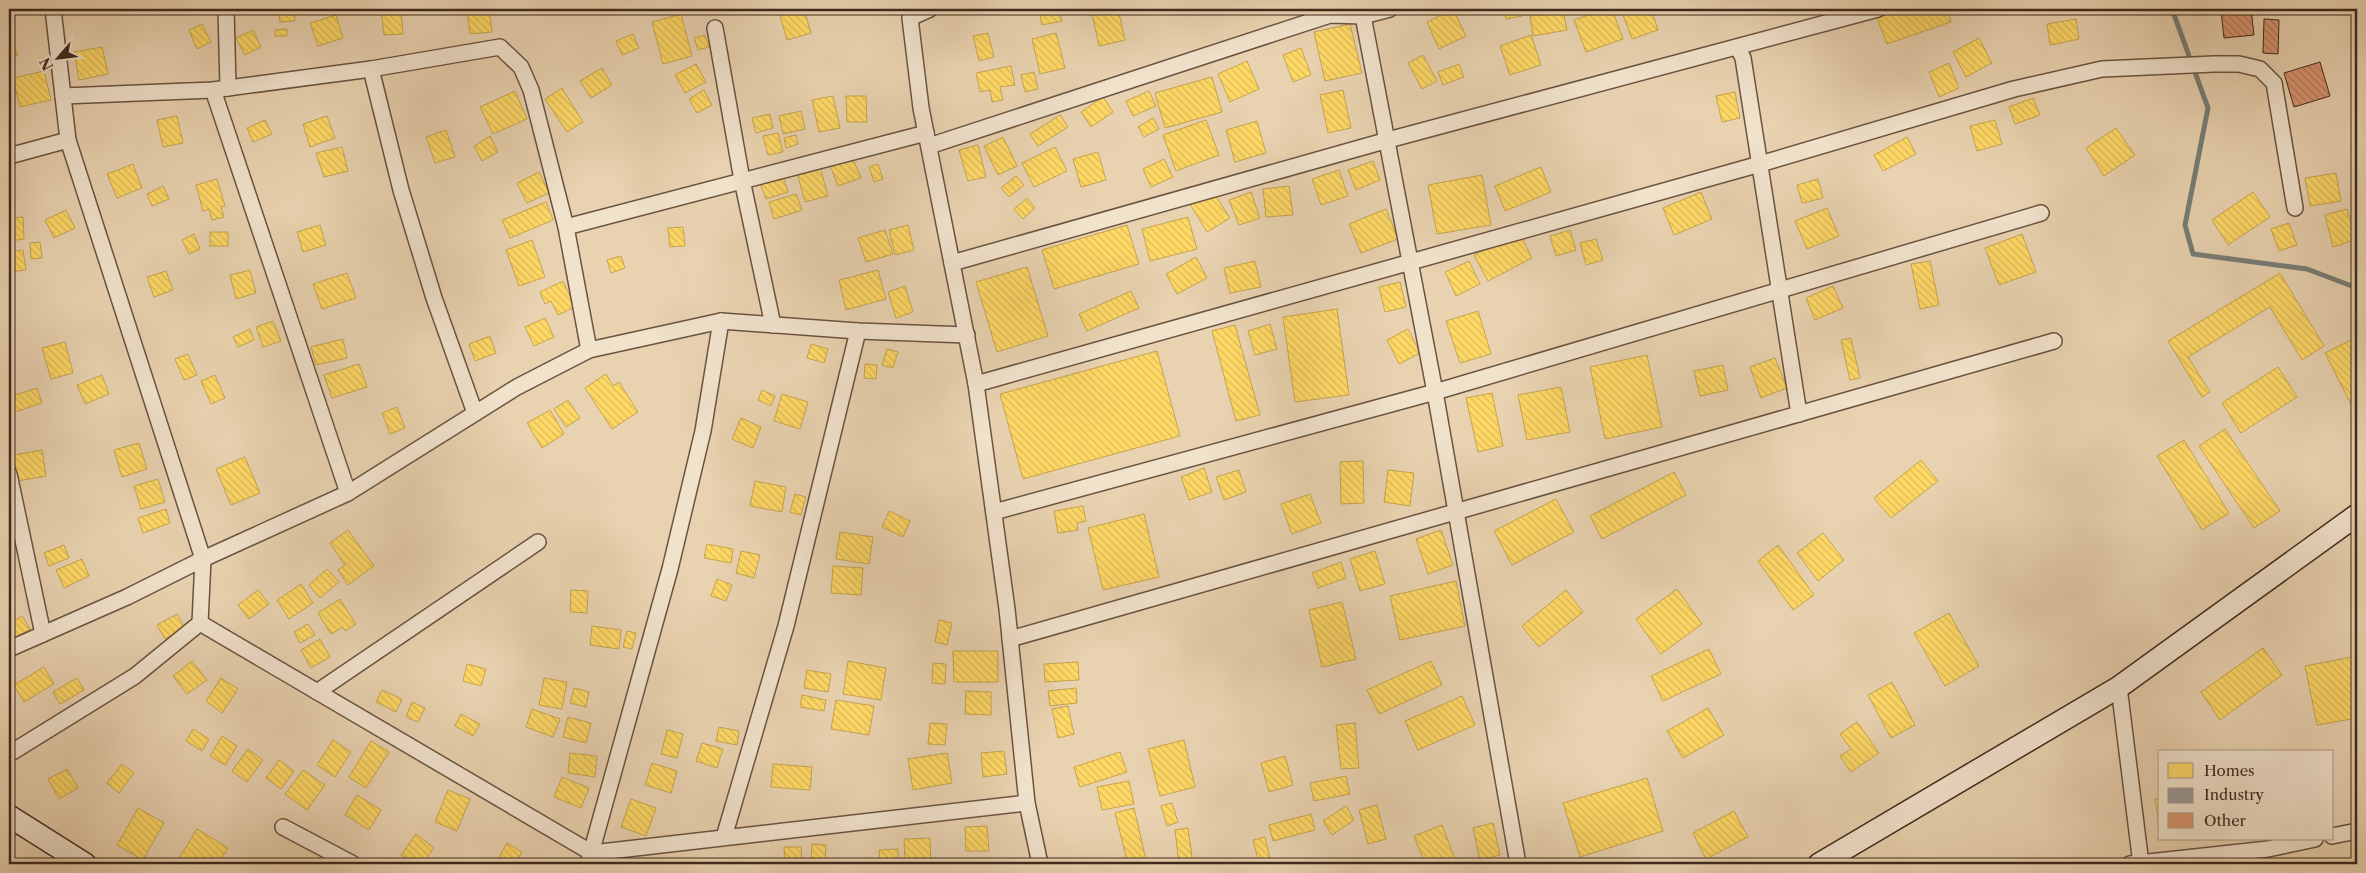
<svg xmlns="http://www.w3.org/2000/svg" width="2366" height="873" font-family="'Libre Caslon Text',serif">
<defs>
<pattern id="homes-back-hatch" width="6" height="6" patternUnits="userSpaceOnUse" patternTransform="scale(1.25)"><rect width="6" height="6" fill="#ffd966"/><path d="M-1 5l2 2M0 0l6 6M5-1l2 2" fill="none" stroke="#dcba58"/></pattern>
<pattern id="industry-back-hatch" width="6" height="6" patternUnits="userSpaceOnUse" patternTransform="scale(1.25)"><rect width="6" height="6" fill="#999"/><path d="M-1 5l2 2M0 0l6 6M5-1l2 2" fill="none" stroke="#7e7d7c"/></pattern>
<pattern id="building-back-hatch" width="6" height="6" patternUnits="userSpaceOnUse" patternTransform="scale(1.25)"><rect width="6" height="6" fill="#da9671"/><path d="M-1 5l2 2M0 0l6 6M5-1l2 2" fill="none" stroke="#b27a5c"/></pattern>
</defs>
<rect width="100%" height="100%" fill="#e9d2b0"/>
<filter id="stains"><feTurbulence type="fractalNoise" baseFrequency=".004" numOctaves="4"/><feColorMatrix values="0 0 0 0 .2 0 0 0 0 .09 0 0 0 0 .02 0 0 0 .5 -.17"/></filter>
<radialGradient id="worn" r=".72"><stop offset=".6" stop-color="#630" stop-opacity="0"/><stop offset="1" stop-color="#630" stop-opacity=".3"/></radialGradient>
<!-- homes -->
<g fill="url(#homes-back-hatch)" stroke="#c5a450">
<path d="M278 9H294L295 21 280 22Z"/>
<path d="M381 9H401L403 34 384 35Z"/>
<path d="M467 9H489L492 32 470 34Z"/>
<path d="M778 9H804L811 33 787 40Z"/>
<path d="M1039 9H1059L1062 21 1042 25Z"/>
<path d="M1091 9H1118L1125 40 1099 46Z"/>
<path d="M1453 9 1466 36 1439 49 1427 22Z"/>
<path d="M1503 9H1520L1522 16 1506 19Z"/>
<path d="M1529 9H1563L1567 30 1533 36Z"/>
<path d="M1606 9H1612L1623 39 1586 52 1574 20Z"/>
<path d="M1632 9H1651L1658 30 1632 39 1622 12Z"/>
<path d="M1903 9H1947L1951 22 1887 44 1877 18Z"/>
<path d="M681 14 692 56 663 64 652 22Z"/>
<path d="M336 15 343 38 318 46 310 23Z"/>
<path d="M2076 19 2079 39 2050 45 2047 24Z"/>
<path d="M202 24 211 42 197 49 189 30Z"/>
<path d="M1350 24 1362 73 1325 81 1314 32Z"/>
<path d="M287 29V36H275V30Z"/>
<path d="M253 30 261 47 245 55 236 38Z"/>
<path d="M988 33 994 57 979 61 973 36Z"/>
<path d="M1056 33 1065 68 1040 74 1032 39Z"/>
<path d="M9 34 18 55 9 59Z"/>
<path d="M633 34 639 48 622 55 616 41Z"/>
<path d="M705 35 709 47 698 50 694 38Z"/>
<path d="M1531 35 1541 65 1510 75 1500 46Z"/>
<path d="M1979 38 1992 63 1966 77 1953 52Z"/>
<path d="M102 47 108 74 79 80 74 52Z"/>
<path d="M1301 48 1311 75 1293 82 1283 55Z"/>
<path d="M1423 55 1437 81 1422 89 1408 63Z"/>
<path d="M1247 61 1259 89 1230 102 1218 74Z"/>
<path d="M1949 63 1959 88 1939 97 1929 72Z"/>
<path d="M696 64 706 82 685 93 675 75Z"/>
<path d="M1459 64 1464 77 1443 85 1438 72Z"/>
<path d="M1011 66 1015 85 1000 87 1003 100 992 102 990 90 980 92 976 73Z"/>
<path d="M602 68 612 85 591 98 580 81Z"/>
<path d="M44 71 51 100 20 107 13 78Z"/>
<path d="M1034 72 1038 89 1025 92 1021 75Z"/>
<path d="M1212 77 1222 112 1165 128 1155 93Z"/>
<path d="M562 88 583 122 567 132 545 99Z"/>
<path d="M704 90 712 105 697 113 689 99Z"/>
<path d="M1343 90 1351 128 1328 133 1320 95Z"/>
<path d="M515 91 527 119 493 134 480 107Z"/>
<path d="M1149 91 1156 106 1133 116 1126 101Z"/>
<path d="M1735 92 1740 118 1722 122 1716 96Z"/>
<path d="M833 96 840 128 819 132 812 100Z"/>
<path d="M846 96H866L867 122H847Z"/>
<path d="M1103 97 1113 112 1091 127 1081 112Z"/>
<path d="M2033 98 2040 115 2015 124 2009 107Z"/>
<path d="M801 111 805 129 783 134 779 116Z"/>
<path d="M770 114 773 128 756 133 752 118Z"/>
<path d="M1060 115 1068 127 1038 146 1030 134Z"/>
<path d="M177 116 183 143 163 147 157 120Z"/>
<path d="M327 116 335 138 310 147 303 124Z"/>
<path d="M1153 118 1159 129 1144 137 1138 127Z"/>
<path d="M265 120 272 134 253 142 247 128Z"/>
<path d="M1206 120 1219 155 1176 171 1163 135Z"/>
<path d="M1995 120 2002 144 1977 151 1970 126Z"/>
<path d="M1257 121 1266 153 1235 162 1226 130Z"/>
<path d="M2116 128 2135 155 2104 176 2086 148Z"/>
<path d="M446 130 455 157 435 163 426 137Z"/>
<path d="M778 133 783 152 768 155 763 136Z"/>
<path d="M796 135 798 144 786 148 784 138Z"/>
<path d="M490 136 498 152 482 161 474 146Z"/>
<path d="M1003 137 1017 166 998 175 984 146Z"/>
<path d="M1907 137 1916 154 1883 171 1874 155Z"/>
<path d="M978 145 986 177 968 181 959 150Z"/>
<path d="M342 147 348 171 324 177 316 153Z"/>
<path d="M1055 147 1067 171 1034 187 1022 163Z"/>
<path d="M1098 152 1106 180 1081 187 1073 159Z"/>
<path d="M852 157 861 178 838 186 830 165Z"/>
<path d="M1164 159 1173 177 1151 187 1143 169Z"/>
<path d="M1373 161 1380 180 1356 190 1348 170Z"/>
<path d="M133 164 142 188 117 198 107 174Z"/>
<path d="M878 164 883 179 874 182 869 167Z"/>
<path d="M820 167 828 196 805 202 797 173Z"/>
<path d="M1541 167 1551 192 1505 211 1495 186Z"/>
<path d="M1339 170 1348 196 1321 205 1312 179Z"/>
<path d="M539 172 549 193 527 203 517 183Z"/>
<path d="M2336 173 2341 201 2310 206 2305 178Z"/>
<path d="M1482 175 1491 225 1437 234 1428 185Z"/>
<path d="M783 176 788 192 766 199 760 183Z"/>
<path d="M1016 176 1024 185 1009 197 1001 188Z"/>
<path d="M217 179 225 206 221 207 224 217 212 220 209 209 203 211 196 185Z"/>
<path d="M1818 179 1823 198 1802 203 1797 185Z"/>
<path d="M163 186 169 199 152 206 147 194Z"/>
<path d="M1289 186 1293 215 1266 217 1263 189Z"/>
<path d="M1212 190 1230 218 1207 232 1190 204Z"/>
<path d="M1251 192 1260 218 1239 225 1229 200Z"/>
<path d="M1701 192 1712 219 1674 235 1663 208Z"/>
<path d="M2253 192 2270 217 2228 245 2212 220Z"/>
<path d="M796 194 802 210 774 219 769 202Z"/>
<path d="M1027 198 1035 208 1023 219 1014 209Z"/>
<path d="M546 202 553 220 510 238 502 220Z"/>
<path d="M1827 208 1839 236 1807 249 1795 221Z"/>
<path d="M1386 209 1398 239 1361 253 1349 224Z"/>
<path d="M2347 209 2355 240 2333 247 2325 215Z"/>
<path d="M66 210 75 228 54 238 45 220Z"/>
<path d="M23 217 24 239 9 241V218Z"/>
<path d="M1188 217 1197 249 1150 261 1142 229Z"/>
<path d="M2289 223 2297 245 2279 251 2271 229Z"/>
<path d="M320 225 326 245 303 252 297 232Z"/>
<path d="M908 225 914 250 895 255 889 230Z"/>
<path d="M1127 225 1139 264 1054 289 1042 250Z"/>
<path d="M683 227 685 246 670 247 668 228Z"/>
<path d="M885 230 893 254 866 262 858 238Z"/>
<path d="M1570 230 1576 250 1556 256 1550 236Z"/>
<rect x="210" y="232" width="18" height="14"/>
<path d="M1519 232 1532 258 1488 281 1474 255Z"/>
<path d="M194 234 200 249 189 254 182 240Z"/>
<path d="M2022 234 2036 272 1999 285 1985 248Z"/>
<path d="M1596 239 1603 260 1586 265 1580 243Z"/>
<path d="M532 240 545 277 519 286 506 250Z"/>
<path d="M40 242 42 258 31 259 30 243Z"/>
<path d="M23 250 26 270 9 272V252Z"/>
<path d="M621 256 625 268 611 273 607 260Z"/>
<path d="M1196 257 1207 278 1177 294 1166 274Z"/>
<path d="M1255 261 1261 287 1230 293 1224 268Z"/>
<path d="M1469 261 1480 284 1456 296 1445 272Z"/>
<path d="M1930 261 1939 305 1920 309 1911 264Z"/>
<path d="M1027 267 1048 336 997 352 976 282Z"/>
<path d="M250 270 256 293 236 299 230 275Z"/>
<path d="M878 270 886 299 846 310 839 280Z"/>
<path d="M166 271 173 290 154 297 147 277Z"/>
<path d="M347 273 356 298 322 309 313 284Z"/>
<path d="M2280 273 2324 346 2302 360 2270 307 2188 357 2210 392 2202 397 2168 341Z"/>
<path d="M563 281 575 307 558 315 551 301 545 304 540 292Z"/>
<path d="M1400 282 1406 307 1385 312 1379 287Z"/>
<path d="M905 286 913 312 896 318 888 292Z"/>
<path d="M1833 286 1843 308 1815 320 1806 298Z"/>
<path d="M1131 291 1139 308 1087 331 1079 314Z"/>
<path d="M1337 309 1349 395 1295 402 1283 317Z"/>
<path d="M1478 311 1491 354 1460 363 1446 321Z"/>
<path d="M545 318 554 337 534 346 525 327Z"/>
<path d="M273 321 281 341 263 347 256 327Z"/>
<path d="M1270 324 1277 349 1255 355 1248 331Z"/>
<path d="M1235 325 1260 415 1236 421 1212 331Z"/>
<path d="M250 329 254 340 238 347 233 337Z"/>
<path d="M1408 329 1420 353 1399 364 1387 340Z"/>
<path d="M490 336 496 353 475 361 469 344Z"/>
<path d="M1851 338 1860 378 1850 380 1841 340Z"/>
<path d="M343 339 347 358 316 365 311 347Z"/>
<path d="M2353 339 2357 347V416L2325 353Z"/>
<path d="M65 342 73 373 51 379 42 348Z"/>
<path d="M811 344 828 349 824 363 807 358Z"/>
<path d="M887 349 898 352 893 368 882 365Z"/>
<path d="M1157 351 1180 436 1023 479 1000 394Z"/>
<path d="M188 354 197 375 184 380 175 359Z"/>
<path d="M1647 355 1662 427 1605 439 1590 367Z"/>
<path d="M1775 358 1787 388 1761 398 1750 367Z"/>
<path d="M359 364 367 387 332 398 324 375Z"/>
<path d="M865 364 877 365 876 379 864 378Z"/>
<path d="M1723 365 1728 390 1700 396 1694 371Z"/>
<path d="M2278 367 2297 397 2241 433 2222 403Z"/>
<path d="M606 374 613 386 619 382 638 412 612 429 585 388Z"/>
<path d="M102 375 109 394 85 404 77 385Z"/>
<path d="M215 375 225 398 211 404 201 381Z"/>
<path d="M1561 387 1570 432 1527 440 1518 395Z"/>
<path d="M37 388 42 403 12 413 9 397Z"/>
<path d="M762 390 775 396 771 406 758 400Z"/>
<path d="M1492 393 1503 446 1478 452 1466 398Z"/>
<path d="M782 394 808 402 800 429 774 421Z"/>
<path d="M568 400 580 418 566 427 554 409Z"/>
<path d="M397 407 405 428 390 434 382 413Z"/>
<path d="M550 410 564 434 542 448 527 423Z"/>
<path d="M741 418 761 427 753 448 732 439Z"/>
<path d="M2225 429 2280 511 2254 528 2199 446Z"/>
<path d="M2184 440 2229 513 2202 530 2157 456Z"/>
<path d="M139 443 147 469 122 477 114 450Z"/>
<path d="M42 450 46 476 18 481 13 455Z"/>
<path d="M245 457 260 493 231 505 216 469Z"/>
<path d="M1921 460 1938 481 1891 518 1874 498Z"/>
<path d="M1363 461 1364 503 1341 504 1340 462Z"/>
<path d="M1204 468 1212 492 1189 500 1181 477Z"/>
<path d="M1239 470 1246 492 1224 500 1216 477Z"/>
<path d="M1388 470 1414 473 1410 506 1384 502Z"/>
<path d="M1674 472 1686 495 1602 539 1590 516Z"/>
<path d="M158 479 165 502 141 509 134 486Z"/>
<path d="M755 481 786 487 782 512 750 506Z"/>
<path d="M795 494 806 497 801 515 790 512Z"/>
<path d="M1310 494 1321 523 1292 534 1281 504Z"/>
<path d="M1556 499 1574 532 1512 565 1494 531Z"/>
<path d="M1083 506 1086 521 1077 523 1078 530 1058 533 1054 511Z"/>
<path d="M166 509 170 523 143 533 138 518Z"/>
<path d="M889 511 910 521 903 537 882 527Z"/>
<path d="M1144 514 1159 577 1103 590 1088 528Z"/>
<path d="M348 530 374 566 348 585 338 570 345 565 330 543Z"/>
<path d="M1441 530 1453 565 1428 574 1416 539Z"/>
<path d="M840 532 873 537 869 564 836 559Z"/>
<path d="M1823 533 1844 560 1818 581 1797 553Z"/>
<path d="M707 544 733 549 731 563 704 558Z"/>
<path d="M64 545 69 558 49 566 44 553Z"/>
<path d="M1778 545 1814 595 1793 610 1758 561Z"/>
<path d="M741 551 760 555 754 578 736 573Z"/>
<path d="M1375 551 1385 584 1360 591 1350 559Z"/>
<path d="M82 559 89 576 64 588 56 570Z"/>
<path d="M1341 562 1346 578 1318 588 1312 573Z"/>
<path d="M833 566 863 568 861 595 831 593Z"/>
<path d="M327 569 339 582 320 598 309 585Z"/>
<path d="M717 579 732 585 726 601 711 596Z"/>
<path d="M1456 581 1465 626 1400 640 1390 596Z"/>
<path d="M301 584 313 603 289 619 277 600Z"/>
<path d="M1677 589 1702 624 1661 654 1636 619Z"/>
<path d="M258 590 269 604 249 619 238 605Z"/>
<path d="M571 590 588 591 587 613 570 612Z"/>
<path d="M1566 590 1583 612 1539 647 1522 626Z"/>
<path d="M340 599 356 624 345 631 343 627 331 634 318 613Z"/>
<path d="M1342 602 1356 659 1322 667 1309 610Z"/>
<path d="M1949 613 1979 666 1945 686 1914 633Z"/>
<path d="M177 614 185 628 165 639 157 625Z"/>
<path d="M22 616 30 629 15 638 9 629V624Z"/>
<path d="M939 620 952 623 947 645 935 642Z"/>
<path d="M308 624 315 635 300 643 294 632Z"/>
<path d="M592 626 621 630 619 649 590 645Z"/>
<path d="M627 631 636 633 632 649 623 647Z"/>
<path d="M320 639 330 657 311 668 301 650Z"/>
<path d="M2263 648 2282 675 2220 720 2201 692Z"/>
<path d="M1709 649 1721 674 1663 701 1651 676Z"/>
<path d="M953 651H998V682H954Z"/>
<path d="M2357 656V718L2317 725 2305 666Z"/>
<path d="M192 661 207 680 187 694 173 676Z"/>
<path d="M848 661 886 668 881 700 843 694Z"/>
<path d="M1431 661 1442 685 1379 714 1367 690Z"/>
<path d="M1078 662 1079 680 1045 682 1044 664Z"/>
<path d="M933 663 946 664 945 684 932 683Z"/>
<path d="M467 664 486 669 481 686 463 681Z"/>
<path d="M44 667 54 684 24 702 14 685Z"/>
<path d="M807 670 831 674 828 692 804 688Z"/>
<path d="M77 678 84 690 60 704 53 692Z"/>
<path d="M221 678 238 689 222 713 206 701Z"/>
<path d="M544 678 567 682 562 709 539 705Z"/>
<path d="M1892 682 1915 725 1891 738 1868 695Z"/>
<path d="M574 688 589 692 586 707 570 703Z"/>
<path d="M1076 688 1077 703 1050 706 1048 691Z"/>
<path d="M382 690 402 699 396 712 376 702Z"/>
<path d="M966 691 991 692V715L965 714Z"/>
<path d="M802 695 826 700 824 711 800 707Z"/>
<path d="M1462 696 1475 725 1418 750 1405 721Z"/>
<path d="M836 700 874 706 869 735 831 729Z"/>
<path d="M412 702 425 708 418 722 406 717Z"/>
<path d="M1068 706 1074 734 1058 738 1052 709Z"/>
<path d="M1708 708 1724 735 1683 758 1667 731Z"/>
<path d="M532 709 560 719 553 737 526 727Z"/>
<path d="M461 714 480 724 473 736 455 726Z"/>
<path d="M568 717 591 723 586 743 563 737Z"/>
<path d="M1857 722 1879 753 1851 772 1840 756 1851 749 1840 734Z"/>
<path d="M930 723 947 724 945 745 928 744Z"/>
<path d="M1355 723 1359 768 1341 769 1336 725Z"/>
<path d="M719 727 739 731 737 745 716 741Z"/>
<path d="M193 729 209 739 202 751 186 741Z"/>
<path d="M667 730 683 734 677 758 661 754Z"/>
<path d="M222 736 237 746 225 765 210 756Z"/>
<path d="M333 740 351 752 335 777 317 765Z"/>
<path d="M1184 740 1195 787 1160 796 1148 749Z"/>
<path d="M371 741 389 752 366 788 349 777Z"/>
<path d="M702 743 723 749 717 768 696 761Z"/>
<path d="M248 749 263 760 247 782 232 771Z"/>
<path d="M1004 751 1007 774 983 777 981 753Z"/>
<path d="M1120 752 1127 772 1080 787 1074 767Z"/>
<path d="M570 753 597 756 595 777 568 773Z"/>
<path d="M947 753 952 783 913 790 908 759Z"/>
<path d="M1285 756 1293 785 1269 792 1261 763Z"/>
<path d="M279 760 294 771 281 789 266 778Z"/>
<path d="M652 763 677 771 671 793 645 785Z"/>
<path d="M122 764 134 773 119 793 107 783Z"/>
<path d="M773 764 812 767 810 790 771 787Z"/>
<path d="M67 769 78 788 59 799 48 779Z"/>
<path d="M303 770 325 785 307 810 285 794Z"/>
<path d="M1346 776 1350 794 1314 801 1310 783Z"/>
<path d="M562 777 589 788 581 808 554 797Z"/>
<path d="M1647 778 1663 831 1580 857 1563 803Z"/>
<path d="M1129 781 1134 804 1102 810 1097 787Z"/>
<path d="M448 790 470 799 457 831 435 822Z"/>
<path d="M357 795 381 810 369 830 345 815Z"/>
<path d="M631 799 656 808 646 836 621 827Z"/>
<path d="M2155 799H2160V830Z"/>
<path d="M1172 803 1178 822 1167 826 1161 806Z"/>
<path d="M1377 805 1386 839 1368 844 1359 810Z"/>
<path d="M1346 806 1354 820 1332 835 1323 821Z"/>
<path d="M138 808 164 823 143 860 117 845Z"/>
<path d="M1134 808 1147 864H1128L1115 813Z"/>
<path d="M1734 811 1748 837 1706 859 1693 833Z"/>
<path d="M1311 814 1315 830 1273 841 1269 825Z"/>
<path d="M1493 823 1500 855 1480 860 1473 828Z"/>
<path d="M1442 825 1457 864H1425L1414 836Z"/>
<path d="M987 826 989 851H966L965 827Z"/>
<path d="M1188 828 1193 864H1179L1175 830Z"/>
<path d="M197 829 228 848 218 864 176 863Z"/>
<path d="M416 834 434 848 422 864H415L401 855Z"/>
<path d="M1265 837 1271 864H1259L1253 840Z"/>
<path d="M930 838 931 864H905L904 839Z"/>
<path d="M507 843 522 852 515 864 499 857Z"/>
<path d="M812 844 826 845 825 864H811Z"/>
<path d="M784 847H801L802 864H785Z"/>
<path d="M898 849V864H880L879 850Z"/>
</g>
<!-- industry -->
<path fill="url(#industry-back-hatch)" stroke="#7e7774" d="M2357 72V96L2352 73Z"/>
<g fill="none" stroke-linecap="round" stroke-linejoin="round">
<!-- stream -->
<path stroke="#767e78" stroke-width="5" d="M2172 9 2208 108 2185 225 2193 254 2307 269 2357 288"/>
</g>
<!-- building -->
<g fill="url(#building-back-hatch)" stroke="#3f291d">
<path d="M2251 9 2254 35 2224 38 2221 10Z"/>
<path d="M2264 19 2279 20 2278 54 2263 53Z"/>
<path d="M2320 62 2330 96 2294 107 2284 73Z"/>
</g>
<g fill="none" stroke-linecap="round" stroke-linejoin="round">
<defs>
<g id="minor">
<path d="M53 9 68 140 203 559 200 623"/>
<path d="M226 9 228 88"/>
<path d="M930 9 910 18 921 108 976 384 1007 609 1027 803 1040 864"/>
<path d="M1363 16 1435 392 1518 864"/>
<path d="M715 28 742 180 773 325"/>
<path d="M1738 48 1743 58 1799 414"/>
<path d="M371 69 401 190 434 298 475 413"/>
<path d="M213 90 348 493"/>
<path d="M63 96 213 90 371 69 500 47 521 67 531 90 566 227 589 350"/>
<path d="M929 146 1330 15 1363 16 1390 9"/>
<path d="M9 156 68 140"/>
<path d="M566 227 926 133"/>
<path d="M952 263 1388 140 1878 9"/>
<path d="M976 384 1760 164 2014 89 2102 69 2214 64H2239L2260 69 2274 83 2295 208"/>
<path d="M9 474 43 634"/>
<path d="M994 512 1435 392 2041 213"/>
<path d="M1010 639 2054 341"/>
<path d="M9 649 127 597 203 559 348 493 517 387 589 350 721 321 858 331 967 335"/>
<path d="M2119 687 2141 864"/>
<path d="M317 692 538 542"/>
<path d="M9 754 135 676 200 623 592 853 1027 803"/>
<path d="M283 827 353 864"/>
<path d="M2332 836 2357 831"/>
<path d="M724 837 786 626 858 331"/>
<path d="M588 864 670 569 703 431 721 321"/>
<path d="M2130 864 2268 849 2315 839"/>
</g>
<g id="secondary">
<path d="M9 816 85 864"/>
<path d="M1819 864 2119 687 2357 515"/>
</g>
</defs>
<!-- minor casing -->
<use href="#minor" stroke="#6a5342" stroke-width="18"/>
<!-- secondary casing -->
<use href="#secondary" stroke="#3f291d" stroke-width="24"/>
<!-- minor -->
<use href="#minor" stroke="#f1e2cc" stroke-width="15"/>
<!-- secondary -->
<use href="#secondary" stroke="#f1e2cc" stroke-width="21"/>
</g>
<!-- margin -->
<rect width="2366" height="873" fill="none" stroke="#e9d2b0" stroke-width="30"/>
<rect x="10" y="10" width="2346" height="853" fill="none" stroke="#3f291d" stroke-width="2.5"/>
<rect x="15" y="15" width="2336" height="843" fill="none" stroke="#3f291d"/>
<!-- legend -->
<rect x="2158" y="750" width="175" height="90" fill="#f1e2cc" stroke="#aa9886"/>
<rect x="2168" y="763" width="25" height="15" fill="#ffd966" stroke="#aa9886"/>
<text x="2204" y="776" font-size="15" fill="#3f291d">Homes</text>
<rect x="2168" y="788" width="25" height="15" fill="#999999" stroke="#aa9886"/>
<text x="2204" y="800" font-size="15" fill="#3f291d">Industry</text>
<rect x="2168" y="813" width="25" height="15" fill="#da9671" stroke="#aa9886"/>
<text x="2204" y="826" font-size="15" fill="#3f291d">Other</text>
<!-- north arrow -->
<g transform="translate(58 58) rotate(242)" stroke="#f1e2cc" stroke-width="4" paint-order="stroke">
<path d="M0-4L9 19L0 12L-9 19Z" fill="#3f291d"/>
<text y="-8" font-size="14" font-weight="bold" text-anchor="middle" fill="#3f291d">N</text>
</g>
<rect width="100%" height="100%" filter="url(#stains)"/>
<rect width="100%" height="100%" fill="url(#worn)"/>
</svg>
